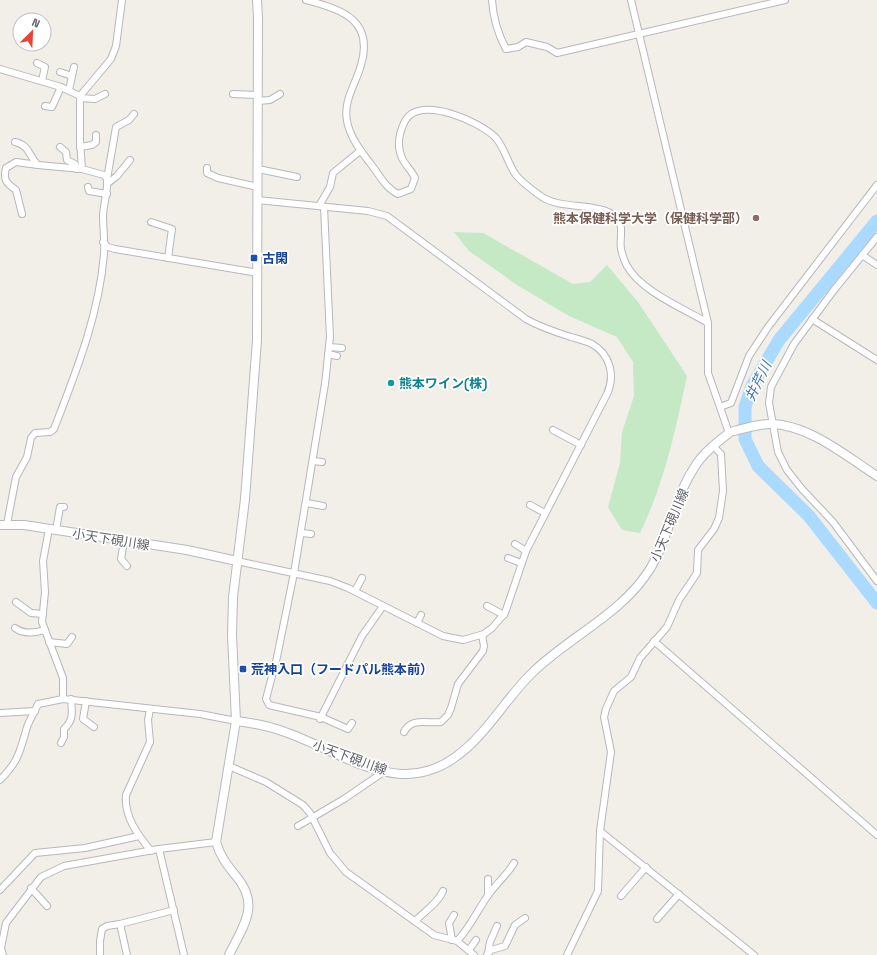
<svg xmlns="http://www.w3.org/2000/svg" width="877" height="955" font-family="'Space Grotesk','Noto Sans JP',sans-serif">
<rect width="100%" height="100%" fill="#f1efe8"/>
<!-- green -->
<path fill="#c5e8c5" d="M454 232 483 233 573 284 590 282 607 265 638 302 687 376C675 432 665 481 640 533L622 530 608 507 620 463 622 432 634 396 633 362 617 337 569 316 517 285 469 251Z"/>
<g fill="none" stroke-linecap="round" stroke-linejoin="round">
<!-- river -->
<path stroke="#aadaff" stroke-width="13" d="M877 221 779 340 752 386 745 407V439L758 466 809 516 877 603"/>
<defs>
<g id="street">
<path d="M306 0C343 9 374 21 361 65 356 84 343 100 347 121 350 137 360 150 370 163 379 174 385 188 398 194L411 189 415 178C412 171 405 165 402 158 396 145 399 133 405 121 419 94 481 122 496 138 505 149 508 164 516 175 522 183 534 191 542 197 562 210 600 202 616 217 625 226 619 239 621 249 622 254 625 262 627 266 642 292 683 308 708 323"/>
<path d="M492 0C493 17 498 34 506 49L518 47 526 42 547 47 557 53 785 0"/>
<path d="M631 0 708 323V373L729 433"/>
<path d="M37 63 45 67 42 81"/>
<path d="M0 69 61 87 80 96V141L82 169 104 175 107 179C108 191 104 202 103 215 103 228 105 241 104 254 99 315 76 372 54 429L50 432 35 433 31 438 27 457 16 477 7 524"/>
<path d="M60 72 72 76"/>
<path d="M69 90 74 67"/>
<path d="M233 94 258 95"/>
<path d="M80 96 111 59 116 46 122 0"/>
<path d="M80 98 95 99 105 94"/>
<path d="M258 101 270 100 280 94"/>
<path d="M45 106 52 107 61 87"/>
<path d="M15 142C31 146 28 156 38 165L82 169"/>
<path d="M60 147 66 152 67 160 75 164 77 169"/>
<path d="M80 147 92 145 96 142V135"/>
<path d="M207 168V173L218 178 258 187"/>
<path d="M258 169 297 177"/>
<path d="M107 179 116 127 129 120 134 114"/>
<path d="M108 183 117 176 130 160"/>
<path d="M88 187 89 191 107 194"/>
<path d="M319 206 330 187 333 173 360 151"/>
<path d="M324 207 330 337 325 384 294 573 277 657 266 699 269 705 321 717 348 729 352 723"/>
<path d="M22 214 16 190C6 183 3 180 6 168L16 162 38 165"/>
<path d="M151 222 172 229 168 258"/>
<path d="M877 237 834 290 794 344 771 387 769 403 778 452 787 470 802 489 833 522 877 581"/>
<path d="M103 242 108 247 115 249 258 273"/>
<path d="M862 255 877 265"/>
<path d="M812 319 877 360"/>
<path d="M329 347 342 348"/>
<path d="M328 354 337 356"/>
<path d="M720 407 731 403 749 356 768 327 877 185"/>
<path d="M553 430 581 445"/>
<path d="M313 461 322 462"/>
<path d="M307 503 323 506"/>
<path d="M530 505 545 513"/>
<path d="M49 529 43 561 45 592 42 622 63 678V699"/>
<path d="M56 530 60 507H64"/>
<path d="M302 533 311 534"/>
<path d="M124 541 121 559 127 566"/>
<path d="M515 544 526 551"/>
<path d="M508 558 521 563"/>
<path d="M237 561 330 581 348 588 443 636 463 640 484 634 492 628 505 613 526 551 607 394C615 376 611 355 592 344 586 341 578 339 571 337 555 332 540 327 526 319L387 216 368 211 257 200"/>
<path d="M355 591 362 578"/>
<path d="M16 602 31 613 43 614"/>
<path d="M487 606 504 615"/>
<path d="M417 623 421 615"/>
<path d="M15 628C24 635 35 633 45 630"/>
<path d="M654 641 877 835"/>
<path d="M49 642 67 644 72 637"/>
<path d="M86 701 83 719 94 727"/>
<path d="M150 709 148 720 150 742 126 795C124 817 138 835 151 851"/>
<path d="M0 713 35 711"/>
<path d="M320 719 362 636 383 606"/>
<path d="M404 732C412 717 427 724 441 722L448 715 451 708 458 684 483 651 484 646 482 635"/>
<path d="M61 743 64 737V729C74 720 72 712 71 699"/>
<path d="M229 766 266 782 303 805 310 813 330 853 346 872 434 935 457 941 474 955"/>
<path d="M0 780C19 761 20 751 27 727 30 719 35 711 38 704L63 699 200 714 236 721"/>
<path d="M298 826 344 799 385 771"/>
<path d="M600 831 754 955"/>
<path d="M31 888 47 906"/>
<path d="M0 890 35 853 85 848 139 836"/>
<path d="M488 895V879"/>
<path d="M621 896 646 867"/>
<path d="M657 919 679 894"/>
<path d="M415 921C424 912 438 903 443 891"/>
<path d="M452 940 449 923 454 915"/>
<path d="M457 941C470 928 478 909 489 894 497 883 507 875 514 863"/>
<path d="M469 950 476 940"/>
<path d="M488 953 490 942 497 926"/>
<path d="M3 955 1 948 6 923 41 877 64 866 159 849"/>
<path d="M100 955V941L102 929 107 926 120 924"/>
<path d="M127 955 120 924 174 910"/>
<path d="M184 955 159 849 216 842"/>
<path d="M487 955 491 950 505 946 515 925 525 918"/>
<path d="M567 955 598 891 600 831 611 752 604 717 606 709 614 691 631 677 640 658 667 627 679 600 697 573 698 550 714 529 719 518 723 491 721 454 713 446"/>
</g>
<g id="secondary">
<path d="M734 431C746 428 758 424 770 424 808 424 846 456 877 476"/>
<path d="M0 525H24L187 550 237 561"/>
<path d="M236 721C253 723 269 726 285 732 323 745 360 771 401 774 419 775 439 769 454 758 486 736 505 699 533 672 570 636 622 614 650 569 669 537 674 499 694 468 702 454 716 443 729 433"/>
<path d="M229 955C243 926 261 905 236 876 227 865 220 856 216 842L236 721 232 635 233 597 245 499 257 340 258 18 257 0"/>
</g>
</defs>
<!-- street casing -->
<use href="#street" stroke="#b5b8bc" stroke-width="8"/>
<!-- secondary casing -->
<use href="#secondary" stroke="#b6babf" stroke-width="10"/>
<!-- street -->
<use href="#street" stroke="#fff" stroke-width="6"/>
<!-- secondary -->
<use href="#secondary" stroke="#fff" stroke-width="8"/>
</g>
<!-- markers -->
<circle fill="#8d6e63" stroke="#fff" stroke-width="1.5" cx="756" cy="218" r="4"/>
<g fill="#1a4fb4" stroke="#fff" stroke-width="1.5">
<rect x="250" y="254" width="8" height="8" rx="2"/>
<rect x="239" y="665" width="8" height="8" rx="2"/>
</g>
<circle fill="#0f9aa8" stroke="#fff" stroke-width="1.5" cx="391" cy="383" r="4"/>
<g text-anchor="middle" stroke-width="3.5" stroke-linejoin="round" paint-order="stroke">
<!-- education labels -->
<g font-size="13" font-weight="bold" fill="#785e54" stroke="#fff" text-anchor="end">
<text x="748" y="223">熊本保健科学大学（保健科学部）</text>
</g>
<!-- transit labels -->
<g font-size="13" font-weight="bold" fill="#164399" stroke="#fff" text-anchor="start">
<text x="262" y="263">古閑</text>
<text x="251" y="674">荒神入口（フードパル熊本前）</text>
</g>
<!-- culture labels -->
<g font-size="13" font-weight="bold" fill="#0d838f" stroke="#fff" text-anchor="start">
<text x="399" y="388">熊本ワイン(株)</text>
</g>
<!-- street labels -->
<g font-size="13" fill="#5f6368" stroke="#fff">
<text transform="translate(669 525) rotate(-67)" y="5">小天下硯川線</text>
<text transform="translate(111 539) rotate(9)" y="5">小天下硯川線</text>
<text transform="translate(350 757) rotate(20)" y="5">小天下硯川線</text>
</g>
<!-- water labels -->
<g font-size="14" font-style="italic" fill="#4174aa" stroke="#fff">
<text transform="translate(758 381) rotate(-64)" y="5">井芹川</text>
</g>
</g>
<!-- north arrow -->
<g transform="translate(32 32) rotate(24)"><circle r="19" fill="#ffffff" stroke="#bfc1c3"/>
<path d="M0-3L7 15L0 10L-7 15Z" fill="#ea4335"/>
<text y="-6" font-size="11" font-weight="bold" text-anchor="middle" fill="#5f6368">N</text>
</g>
</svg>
